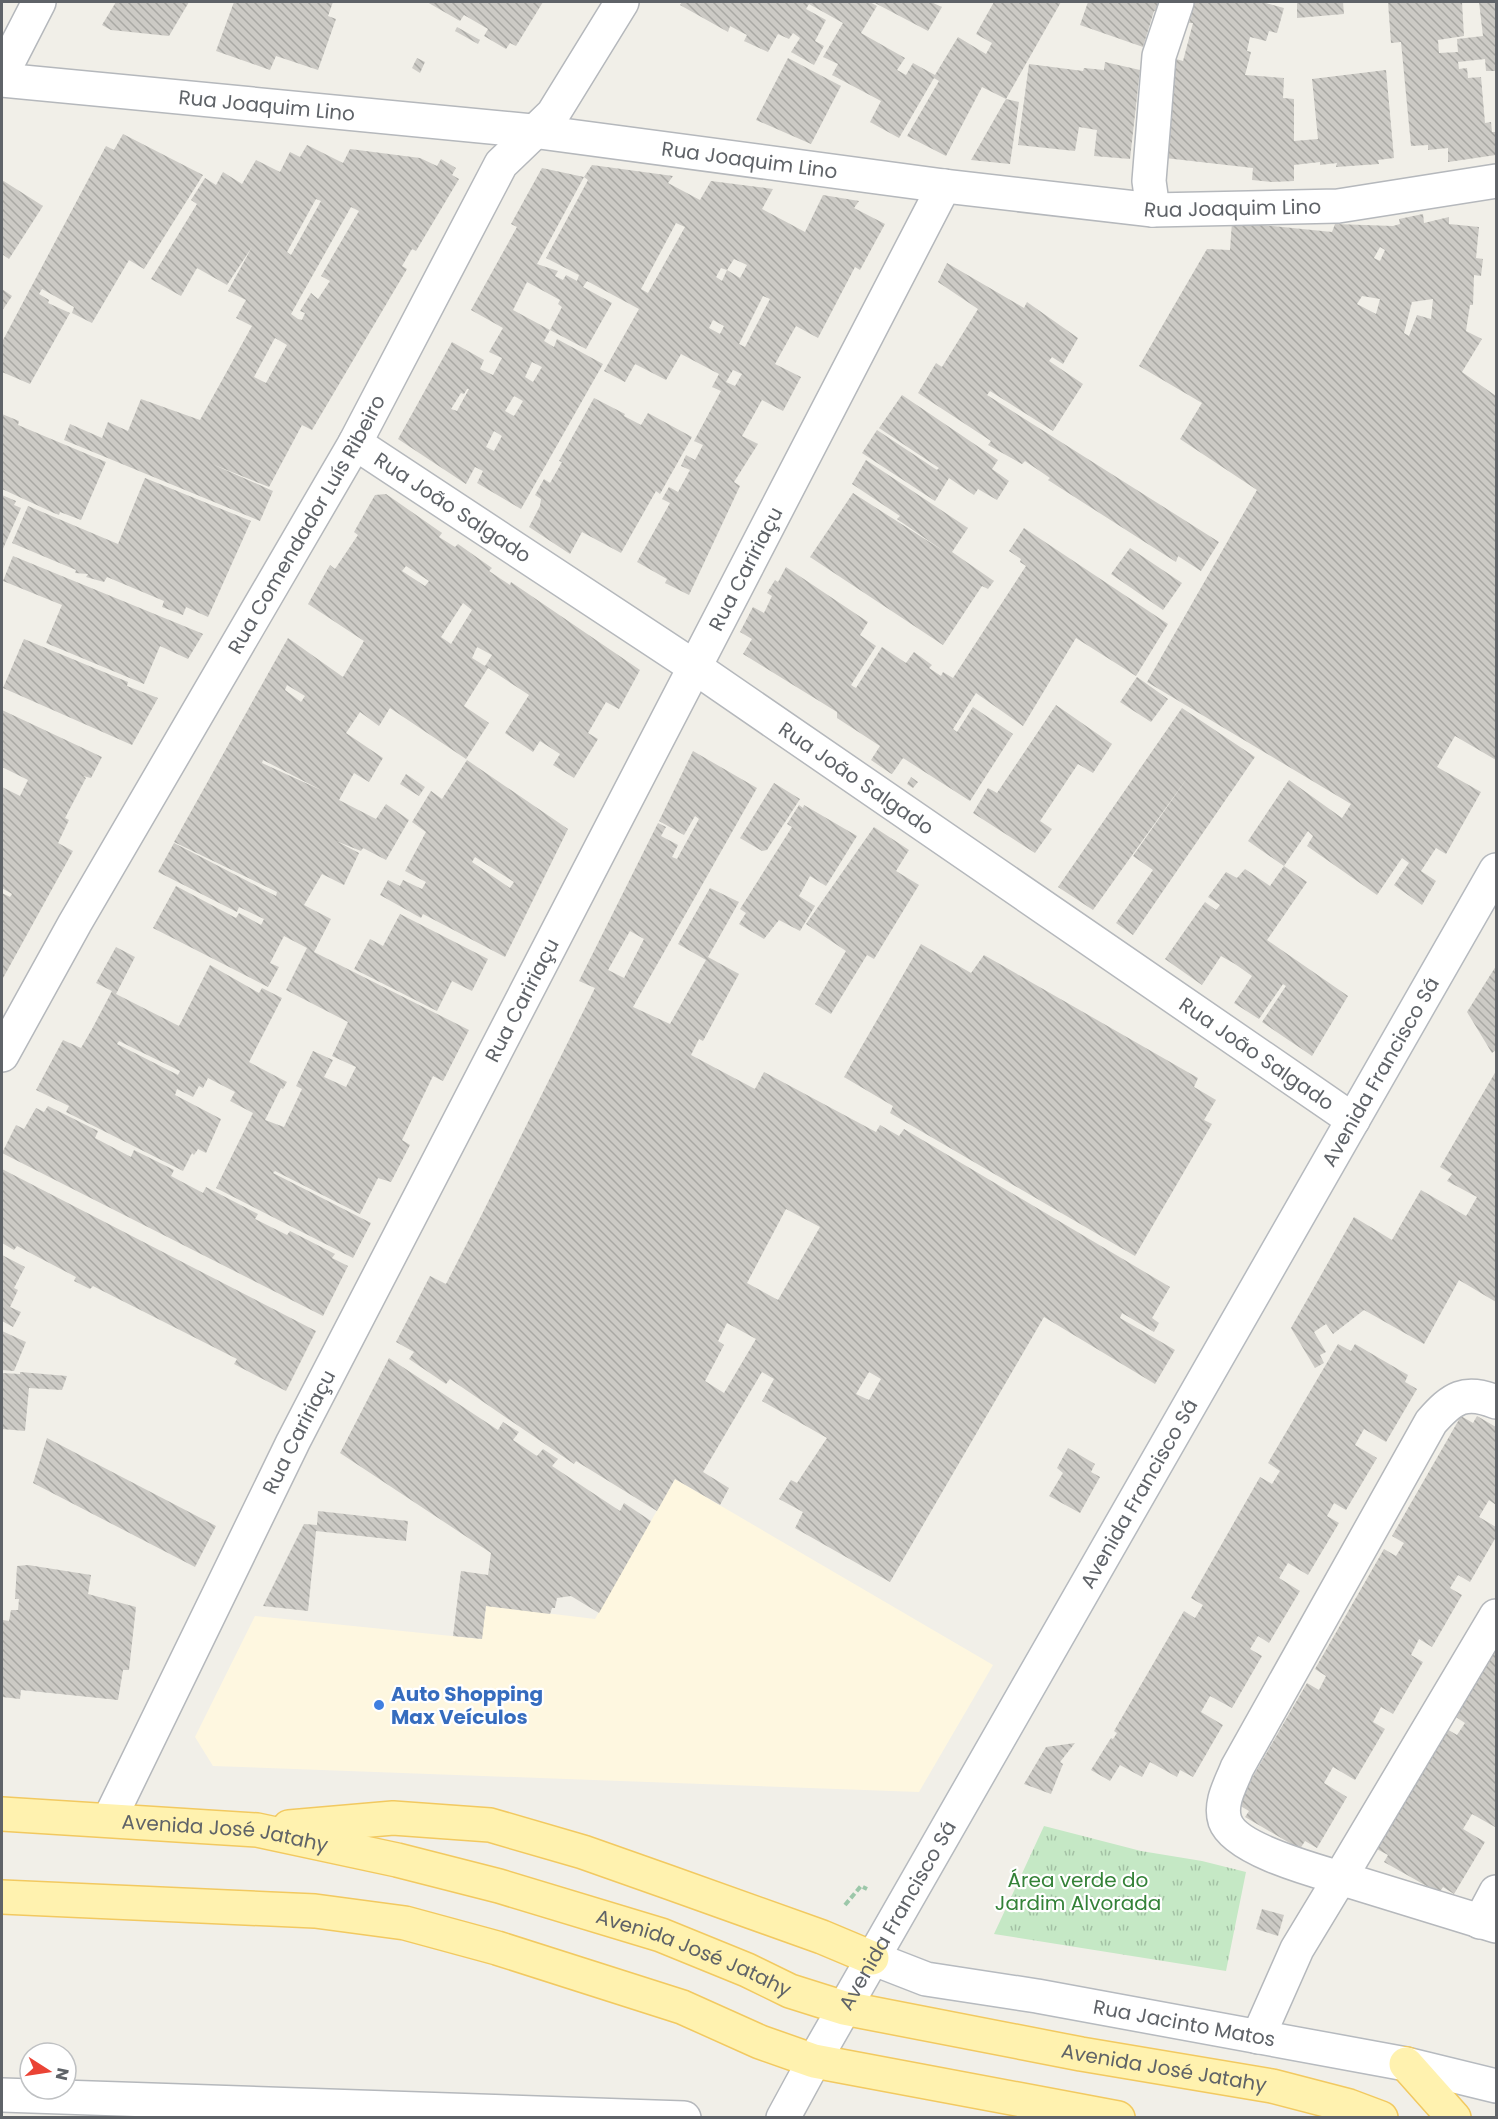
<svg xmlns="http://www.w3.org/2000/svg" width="1498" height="2119" font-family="Poppins,sans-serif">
<defs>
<pattern id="park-tufts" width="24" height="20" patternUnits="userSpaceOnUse" patternTransform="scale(1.5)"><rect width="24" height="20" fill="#c5e8c5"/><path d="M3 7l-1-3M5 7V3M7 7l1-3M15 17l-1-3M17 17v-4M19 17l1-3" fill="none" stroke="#a3c0a4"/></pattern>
<pattern id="building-back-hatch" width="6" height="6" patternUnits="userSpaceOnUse" patternTransform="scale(1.5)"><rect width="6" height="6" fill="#cccac5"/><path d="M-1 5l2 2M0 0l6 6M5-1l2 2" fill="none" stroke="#a9a8a4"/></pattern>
</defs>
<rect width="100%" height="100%" fill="#f1efe8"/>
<!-- commercial -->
<path fill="#fef7e0" d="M675 1479 993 1665 919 1792 213 1766 195 1737 255 1616 481 1639 486 1606 595 1619Z"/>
<!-- park -->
<path fill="url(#park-tufts)" d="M1044 1826 1141 1851 1202 1861 1246 1872 1226 1971 994 1934Z"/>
<!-- building -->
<g fill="url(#building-back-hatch)" fill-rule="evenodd">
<path d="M116 2H189L169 36 111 30 102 25Z"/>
<path d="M234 2H333L328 16 336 19 318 70 276 56 270 70 216 51Z"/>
<path d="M427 2H543L516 46 510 43 506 49 484 36 488 29 464 15 460 21Z"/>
<path d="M682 2H870L877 6 861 33 905 58 897 70 906 75 913 63 935 75 958 37 986 54 992 43 976 34 994 2H1061L1006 99 1019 102 1010 164 971 160 1006 99 982 87 946 156 907 136 939 81 934 78 899 138 870 122 881 101 832 75 838 64 823 57 843 23 809 4 806 9 826 20 815 41 824 46 814 65 791 52 800 38 793 33 789 39 778 34 768 52 744 41 747 35 730 26 728 32 680 5Z"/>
<path d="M873 2H931L942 7 928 31Z"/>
<path d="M1088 2H1161L1158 12 1154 11 1143 47 1080 25Z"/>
<path d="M1195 2H1262L1284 8 1277 33 1269 31 1266 41 1250 37 1247 51 1251 52 1245 75 1284 78 1283 98 1294 99V141L1318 139 1312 79 1386 70 1394 158 1378 160 1379 164 1336 167 1337 163 1320 165V162L1294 165V181L1272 182 1252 180 1253 168 1165 158 1173 74 1176 59 1183 61 1193 23H1189Z"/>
<path d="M1297 2H1343L1344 14 1297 18Z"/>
<path d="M1388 2H1462L1464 36 1438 40 1439 53 1458 52 1457 39 1483 36 1479 2H1496V71H1486L1485 59 1458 62 1459 69 1467 68 1468 78 1481 77 1485 123 1491 122 1492 132H1496V155L1448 162V148L1428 150V145L1411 146 1401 42 1391 43Z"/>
<path d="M457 27 480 40 478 44 455 31Z"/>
<path d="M417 58 425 62 420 73 412 68Z"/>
<path d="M788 58 841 86 811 144 756 120Z"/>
<path d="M1105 62 1140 70 1130 159 1094 156 1097 130 1079 127 1075 151 1018 145 1029 64 1083 71 1084 68 1104 70Z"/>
<path d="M123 134 203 175 144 269 129 260 92 323 72 313 74 307 42 289 39 294 49 300 48 303 70 313 30 384 2 372V342L106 146 114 150Z"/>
<path d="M307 145 343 163 350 149 420 158 437 166 441 159 456 168 452 175 459 179 416 251 412 249 402 266 407 269 312 430 302 425 269 487 212 464 273 491 260 521 64 440 70 424 102 438 108 422 128 431 141 399 200 420 252 326 236 318 246 300 228 291 252 247 227 285 197 268 181 296 151 279 197 204 191 200 205 178 216 185 223 172 242 184 256 160 280 172 290 152 300 157ZM316 199 321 201 291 255 287 252ZM351 207 359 211 321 276 330 281 318 299 311 293 300 311 305 313 302 320 298 319 291 314ZM275 338 287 345 266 383 254 377Z"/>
<path d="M592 165 673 176 668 183 700 200 711 181 773 189 762 209 805 232 823 195 859 201 854 208 885 224 860 270 855 267 818 338 796 326 775 364 801 377 783 411 762 400 742 436 758 444 734 482 740 486 689 595 665 583 667 579 637 562 670 503 662 499 669 487 678 492 690 470 681 466 686 455 695 460 703 445 694 441 721 391 712 387 719 374 681 354 666 380 635 364 625 382 604 371 639 309 587 281 583 287 612 303 586 349 550 330 562 307 558 304 560 300 527 282 513 310 550 330 544 341 554 347 557 339 603 364 521 509 477 483 483 471 475 467 466 484 398 439 452 342 484 360 480 369 493 375 502 358 489 352 503 328 471 310 517 227 511 224 542 168 584 177ZM584 177 588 180 546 258 579 275 577 281 566 275 563 280 555 276 558 271 537 264ZM676 223 685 227 648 293 641 289ZM734 259 747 265 740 278 727 270ZM721 268 727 270 722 281 716 277ZM763 296 770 299 745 347 739 344ZM713 320 724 326 720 334 709 328ZM532 362 542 367 533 382 525 377ZM733 370 742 374 735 386 726 382ZM467 389H469L457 411 451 409 461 393 464 394ZM514 396 523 401 514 416 505 411ZM494 431 502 436 494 451 486 447Z"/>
<path d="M2 180 43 206 9 259 2 254Z"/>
<path d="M1423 214 1424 223 1449 217V224L1479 227 1476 258 1483 259 1481 276 1474 275 1473 305H1470L1466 331 1482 339 1462 372 1496 396V760L1455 736 1437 767 1481 792 1446 854 1436 848 1421 871 1436 881 1422 905 1394 885 1409 863 1402 858 1377 895 1307 846 1313 836 1308 831 1284 866 1248 841 1289 780 1342 818 1351 804 1147 682 1257 490 1180 439 1202 403 1139 366 1207 249 1230 250 1232 222 1332 232 1335 224 1393 226 1400 224 1399 219ZM1380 247 1385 250 1380 261 1374 258ZM1362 296 1380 299 1376 314 1357 304ZM1433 299 1431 319 1417 315 1409 336 1404 333 1412 302Z"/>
<path d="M947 263 1024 308 1027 302 1078 338 1063 364 1052 357 1049 361 1083 384 1053 431 990 391 987 395 1219 542 1201 571 1178 556 1176 562 1048 480 1050 478 1025 461 1022 464 988 445 991 441 918 393 936 363 942 367 978 309 938 282Z"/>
<path d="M2 289 12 296 2 311Z"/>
<path d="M902 395 998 460 992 469 1009 481 997 500 978 489 974 495 949 478 935 501 862 453 877 430 937 470 939 468 879 428Z"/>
<path d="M594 398 625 414 624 416 641 425 648 413 692 437 660 494 656 491 621 553 582 532 570 554 529 527 540 506 541 499 535 495 544 479 550 483 562 462 559 461Z"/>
<path d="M2 414 19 421 18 425 106 462 81 520 60 512 59 515 54 513 2 489Z"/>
<path d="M866 460 968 528 952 552 994 581 988 589 982 586 943 645 810 557 853 493 945 552 897 519 900 516 852 484Z"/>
<path d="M145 478 251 521 208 617 186 607 183 615 162 607 164 601 107 577 104 582 86 577 88 574 75 573 76 570 12 543 28 506 118 544Z"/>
<path d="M386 494 442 533 439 537 455 547 458 544 492 568 489 571 510 585 511 582 640 670 619 709 606 702 588 733 598 739 574 778 553 765 560 754 540 741 533 752 505 733 529 695 488 668 464 706 489 723 466 759 390 708 379 726 360 712 346 733 383 758 369 782 354 773 339 800 376 819 386 804 409 820 386 860 363 848 361 851 336 841 359 853 344 885 322 874 304 905 331 919 314 952 469 1030 443 1081 433 1076 402 1140 410 1145 391 1182 378 1178 360 1214 275 1171 273 1173 371 1223 353 1258 216 1188 253 1113 230 1101 235 1092 208 1078 203 1088 199 1086 193 1097 177 1089 175 1095 221 1119 206 1153 198 1149 194 1155 192 1153 183 1171 66 1112 69 1106 36 1090 63 1040 81 1048 92 1029 112 991 96 983 116 947 135 957 116 994 179 1026 210 965 259 993 262 988 282 998 249 1062 287 1082 283 1089 281 1088 265 1120 284 1127 302 1089 296 1086 313 1051 333 1060 324 1077 346 1087 356 1067 332 1056 348 1022 286 990 307 948 284 936 270 963 279 967 268 987 153 928 176 886 236 918 239 913 261 925 264 919 239 907 237 912 158 872 174 843 276 896 277 892 174 842 288 638 343 677 364 641 308 604 330 565 335 569 358 535 354 532 375 495ZM406 566 429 581 425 586 402 571ZM463 603 472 610 451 644 441 637ZM477 647 492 655 485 666 472 658ZM287 685 305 696 301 702 285 690ZM263 760 323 791 262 763ZM119 1041 137 1050 180 1071 178 1075 117 1044Z"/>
<path d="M2 495 16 501 14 505 21 508 2 551Z"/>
<path d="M1024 528 1168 624 1136 676 1076 638 1023 726 976 693 953 729 957 732 973 707 1013 734 970 801 903 758 892 774 890 773 871 760 880 746 837 718V712L743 654 752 639 740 632 753 607 764 613 772 596 767 593 775 580 778 582 786 567 868 622 860 635 876 646 851 685 854 687 856 688 882 647 906 663 914 652 932 665 929 668 941 676 943 672 953 678 1026 566 1020 562 1021 559 1009 551Z"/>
<path d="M1130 548 1182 583 1163 610 1111 574Z"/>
<path d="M13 556 201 633 203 634 188 659 160 646 144 684 46 643 62 605 3 581Z"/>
<path d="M24 639 128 682 127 686 158 698 132 745 3 688Z"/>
<path d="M1137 677 1168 699 1151 722 1120 702Z"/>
<path d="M1056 705 1112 744 1093 773 1078 764 1040 821 1052 829 1035 853 973 813 988 788 997 793Z"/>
<path d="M1182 708 1255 757 1133 935 1116 923 1153 870 1133 856 1190 774 1093 910 1058 887Z"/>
<path d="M2 710 102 757 91 778 83 776 86 778 65 818 69 820 58 843 73 851 2 980V893L10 897 12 894 2 888V787L20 796 28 780 2 767Z"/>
<path d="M693 751 757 788 633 1007 670 1024 706 960 678 944 710 888 739 902 708 957 739 974 703 1041 699 1039 691 1055 755 1089 764 1072 876 1132 880 1125 899 1136 904 1129 1170 1287 1152 1318 1159 1323 1154 1332 1122 1313 1120 1318 1175 1350 1155 1384 1044 1317 890 1582 795 1528 803 1512 779 1499 791 1480 797 1483 827 1438 762 1401 774 1379 762 1372 703 1472 729 1488 720 1505 675 1479 657 1511 576 1461 574 1464 450 1379 446 1384 409 1359 414 1352 396 1342 430 1276 446 1284 481 1216 595 988 579 981 658 823 666 827 661 836 678 845 672 857 677 859 699 819 695 816 684 835 659 821ZM630 931 644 939 624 978 608 970ZM786 1209 820 1227 778 1300 747 1283ZM727 1323 756 1339 724 1393 705 1381 724 1345 718 1341ZM869 1372 881 1379 869 1400 856 1394Z"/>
<path d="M467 760 568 829 505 957 423 914 421 918 380 895 388 880 400 886 403 880 422 889 426 882 405 871 426 832 412 822 431 791 442 799ZM475 857 514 882 510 888 472 862Z"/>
<path d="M406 774 425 787 419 796 400 784Z"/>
<path d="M911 777 918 782 913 788 907 784Z"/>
<path d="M774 783 800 799 767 850 762 851 740 838Z"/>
<path d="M799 805 803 808 804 805 857 836 826 886 810 876 799 896 815 906 800 931 779 920 764 939 739 924 746 913 740 909 792 827 787 824Z"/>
<path d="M874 827 909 850 896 871 919 885 874 959 867 955 831 1014 815 1004 846 951 806 924Z"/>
<path d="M1284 866 1307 882 1267 940 1348 996 1312 1056 1262 1022 1286 986 1283 984 1259 1019 1234 1003 1252 976 1235 964 1221 956 1202 985 1165 959 1205 902 1216 910 1220 905 1208 897 1226 872 1237 878 1245 869 1270 886Z"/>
<path d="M400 914 488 959 472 991 452 981 437 1011 354 969 370 939 383 946Z"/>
<path d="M921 944 971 973 984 955 1198 1078 1194 1087 1216 1100 1204 1120 1212 1124 1135 1256 890 1113 893 1106 844 1077Z"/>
<path d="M1496 966V1050L1492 1053 1467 1012Z"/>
<path d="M1496 1071V1302L1459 1280 1424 1344 1364 1310 1333 1334 1326 1324 1314 1332 1326 1352 1320 1355 1324 1363 1315 1368 1291 1328 1354 1217 1392 1240 1421 1190 1466 1216 1468 1213 1477 1197 1447 1181 1452 1174 1440 1167Z"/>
<path d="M48 1106 98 1131 95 1138 131 1157 134 1150 174 1170 171 1176 203 1193 206 1187 258 1214 255 1219 287 1235 290 1231 335 1254 332 1258 348 1266 323 1316 2 1153 16 1125 24 1129 36 1108 44 1112Z"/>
<path d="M2 1169 316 1331 286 1391 234 1364 237 1359 93 1286 90 1289 74 1281 76 1277 17 1246 14 1250 2 1243Z"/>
<path d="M2 1255 25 1267 14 1288 18 1290 10 1307 21 1312 13 1327 2 1321Z"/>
<path d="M2 1331 26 1342 14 1371 2 1370Z"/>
<path d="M1338 1344 1351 1351 1355 1344 1408 1375 1405 1382 1417 1389 1386 1442 1364 1429 1355 1445 1377 1458 1346 1510 1334 1503 1327 1516 1339 1523 1308 1575 1288 1563 1279 1578 1300 1591 1269 1643 1258 1636 1250 1649 1262 1656 1232 1708 1210 1696 1201 1712 1223 1725 1193 1777 1180 1770 1177 1777 1150 1762 1142 1777 1120 1765 1110 1781 1091 1770 1111 1738 1113 1739 1117 1733 1114 1731 1184 1611 1195 1618 1203 1605 1191 1598 1260 1477 1272 1484 1280 1471 1268 1463Z"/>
<path d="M389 1358 498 1430 503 1422 519 1432 513 1440 537 1456 543 1449 558 1459 552 1466 620 1511 624 1503 651 1521 599 1613 571 1596 557 1598 555 1608H552L550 1614 486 1606 482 1639 453 1636 461 1571 488 1575 491 1553 340 1453Z"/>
<path d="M20 1372 67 1376 62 1390 29 1388 25 1431 2 1429V1373L20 1374Z"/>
<path d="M1461 1416 1473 1423 1477 1416 1496 1427V1505L1489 1500 1479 1517 1496 1527V1537L1470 1582 1458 1575 1450 1588 1462 1595 1432 1647 1419 1639 1411 1655 1423 1662 1393 1714 1381 1707 1373 1722 1385 1729 1355 1780 1333 1767 1324 1783 1347 1797 1317 1848 1305 1841 1300 1849 1245 1817 1249 1811 1237 1804 1307 1683 1319 1690 1326 1676 1315 1669 1384 1549 1396 1556 1404 1543 1392 1536Z"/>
<path d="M47 1438 216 1526 195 1567 33 1483Z"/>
<path d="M1068 1448 1095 1464 1091 1472 1100 1477 1080 1513 1049 1496 1063 1473 1057 1468Z"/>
<path d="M318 1511 408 1521 406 1541 316 1531 308 1611 263 1606 304 1524 317 1525Z"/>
<path d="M28 1565 91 1575 88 1594 136 1607 129 1670H123L118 1700 21 1690 20 1699 2 1697V1620L9 1621 11 1610H18L19 1599H15L17 1566Z"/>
<path d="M1496 1641V1824L1495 1827 1472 1814 1463 1829 1485 1842 1454 1894 1443 1887 1439 1893 1384 1862 1388 1855 1375 1848 1445 1728 1457 1735 1465 1723 1453 1715Z"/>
<path d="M1075 1743 1060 1762 1063 1764 1051 1794 1024 1784 1046 1747Z"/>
<path d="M1262 1909 1284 1915 1278 1936 1256 1929Z"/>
</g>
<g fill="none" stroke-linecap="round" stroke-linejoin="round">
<defs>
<g id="minor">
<path d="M2 74 39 2"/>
<path id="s1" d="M2 80 532 131 944 186 1153 210 1338 206 1496 181"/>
<path d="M1153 210 1149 181 1159 56 1177 2"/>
<path id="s2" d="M355 443 696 668 1353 1120"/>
<path id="s3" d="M2 1055 75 923 355 443 501 164 553 114 622 2"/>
<path d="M1496 1402C1465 1389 1452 1398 1431 1422L1237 1768C1231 1784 1219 1803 1225 1821 1235 1849 1313 1870 1340 1878L1496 1616"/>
<path id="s4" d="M109 1820 293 1442 944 186"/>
<path d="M1480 1922 1496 1892"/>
<path d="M1258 2037 1297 1949 1340 1878 1496 1926"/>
<path d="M2 2095 684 2118"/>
<path d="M783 2118 814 2061"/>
</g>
<g id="secondary">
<path id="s5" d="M872 1958 926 1979 1037 1996 1406 2064 1496 2086"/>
<path id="s6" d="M814 2061 1496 870"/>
</g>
<g id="primary">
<path id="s7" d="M2 1814 257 1830 397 1860 499 1886 661 1935 747 1970 790 1991 844 2008 1081 2054 1272 2086 1349 2106 1381 2118"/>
<path d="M289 1827 393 1818 490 1825 583 1852 668 1882 822 1937 872 1958"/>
<path d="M2 1897 315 1911 405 1923 497 1948 682 2007 760 2042 814 2061 1118 2118"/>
<path d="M1406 2064 1454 2118"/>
</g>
</defs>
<!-- minor casing -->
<use href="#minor" stroke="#b5b8bc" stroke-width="36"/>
<!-- secondary casing -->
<use href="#secondary" stroke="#b6babf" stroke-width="36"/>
<!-- primary casing -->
<use href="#primary" stroke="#f2c960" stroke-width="36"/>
<!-- path -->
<path stroke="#9cc7a9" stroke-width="4" stroke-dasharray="6 3" stroke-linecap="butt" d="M845 1905 861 1886 867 1889"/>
<!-- minor -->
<use href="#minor" stroke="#fff" stroke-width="33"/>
<!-- secondary -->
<use href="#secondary" stroke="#fff" stroke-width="33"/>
<!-- primary -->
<use href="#primary" stroke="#fff2af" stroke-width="33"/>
</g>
<!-- markers -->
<circle fill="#3f7fe0" stroke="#fff" stroke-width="2" cx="379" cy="1705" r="6"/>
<g text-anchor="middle" stroke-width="4.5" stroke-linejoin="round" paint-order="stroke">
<!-- street labels -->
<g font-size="20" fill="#5f6368" stroke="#fff">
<text dy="7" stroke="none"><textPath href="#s1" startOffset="266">Rua Joaquim Lino</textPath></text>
<text dy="7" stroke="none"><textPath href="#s1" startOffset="752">Rua Joaquim Lino</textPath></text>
<text dy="7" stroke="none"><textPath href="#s1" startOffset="1238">Rua Joaquim Lino</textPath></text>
<text dy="7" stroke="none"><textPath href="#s2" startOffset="117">Rua João Salgado</textPath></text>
<text dy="7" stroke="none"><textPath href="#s3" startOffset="612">Rua Comendador Luís Ribeiro</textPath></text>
<text dy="7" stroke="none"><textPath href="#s4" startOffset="1404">Rua Caririaçu</textPath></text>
<text dy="7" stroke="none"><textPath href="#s2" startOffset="603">Rua João Salgado</textPath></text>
<text dy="7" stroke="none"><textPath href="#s4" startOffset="918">Rua Caririaçu</textPath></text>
<text dy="7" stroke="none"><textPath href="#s2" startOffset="1089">Rua João Salgado</textPath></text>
<text dy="7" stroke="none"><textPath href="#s6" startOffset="1140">Avenida Francisco Sá</textPath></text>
<text dy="7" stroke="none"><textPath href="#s4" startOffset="432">Rua Caririaçu</textPath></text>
<text dy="7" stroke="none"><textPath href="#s6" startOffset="654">Avenida Francisco Sá</textPath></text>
<text dy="7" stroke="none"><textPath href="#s7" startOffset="224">Avenida José Jatahy</textPath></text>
<text dy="7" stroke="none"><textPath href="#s6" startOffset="168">Avenida Francisco Sá</textPath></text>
<text dy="7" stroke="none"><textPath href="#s7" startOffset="710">Avenida José Jatahy</textPath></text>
<text dy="7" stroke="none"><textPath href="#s5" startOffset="320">Rua Jacinto Matos</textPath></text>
<text dy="7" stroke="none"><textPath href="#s7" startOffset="1196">Avenida José Jatahy</textPath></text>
</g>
<!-- shop labels -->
<g font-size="20" font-weight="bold" fill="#366cbe" stroke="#fff" text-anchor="start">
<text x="391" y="1701">Auto Shopping<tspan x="391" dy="23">Max Veículos</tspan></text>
</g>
<!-- park labels -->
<g font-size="20" fill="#348238" stroke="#fff">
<text x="1078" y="1887">Área verde do<tspan x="1078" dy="23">Jardim Alvorada</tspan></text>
</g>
</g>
<!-- border -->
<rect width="1498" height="2119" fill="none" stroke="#5f6368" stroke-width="6"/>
<!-- north arrow -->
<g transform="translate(48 2071) rotate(102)"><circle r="28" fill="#ffffff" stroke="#bfc1c3" stroke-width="1.5"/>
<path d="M0-4.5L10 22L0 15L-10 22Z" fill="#ea4335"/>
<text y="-9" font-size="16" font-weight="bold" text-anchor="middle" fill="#5f6368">N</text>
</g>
</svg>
